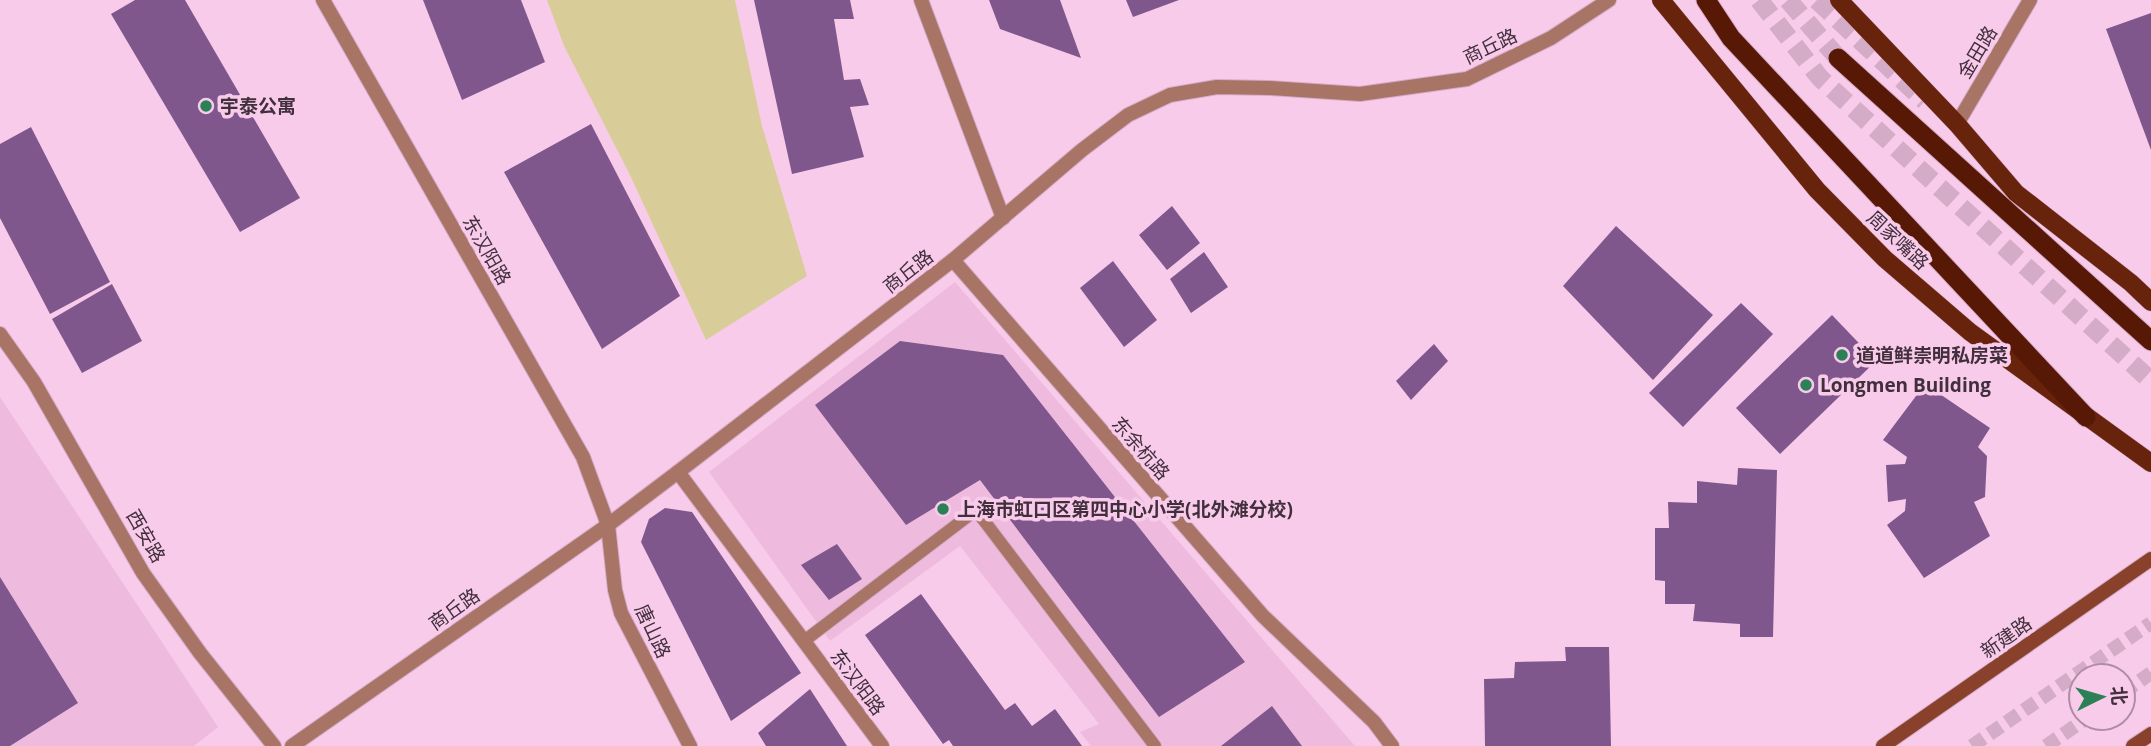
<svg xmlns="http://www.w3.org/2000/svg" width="2151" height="746" font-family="'Open Sans','Noto Sans SC',sans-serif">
<rect width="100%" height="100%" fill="#f9cbeb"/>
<!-- built -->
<g fill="#eebbde">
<path d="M955 282 1355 746H1091L1080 732 1099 724 960 546 830 641 709 472Z"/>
<path d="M0 397 218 727 194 746H0Z"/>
</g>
<!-- green -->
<path fill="#d8cd99" d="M547 0H735L762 126 807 276 706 340 630 175 564 46Z"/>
<!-- building -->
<g fill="#7f578d">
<path d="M135 0H185L300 198 240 232 111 14Z"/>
<path d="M423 0H521L545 62 462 100Z"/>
<path d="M754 0H850L854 19H834L844 80 860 79 869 105 850 107 864 157 792 174Z"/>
<path d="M989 0H1060L1081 58 1000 29Z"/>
<path d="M1126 0H1179L1133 17Z"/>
<path d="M2151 13V150L2106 29Z"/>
<path d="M591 124 680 296 602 349 504 172Z"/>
<path d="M31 127 110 282 50 314 0 218V144Z"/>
<path d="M1172 206 1200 243 1167 270 1139 235Z"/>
<path d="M1616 226 1713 315 1653 380 1563 286Z"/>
<path d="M1204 252 1228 287 1191 313 1170 279Z"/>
<path d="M1113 261 1157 320 1124 347 1080 288Z"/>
<path d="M112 284 142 341 82 373 52 319Z"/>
<path d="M1741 303 1773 334 1683 427 1649 393Z"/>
<path d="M1832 315 1876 361 1780 454 1736 408Z"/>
<path d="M900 341 1003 355 1245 662 1159 717 980 480 906 525 815 405Z"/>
<path d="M1434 344 1448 361 1411 400 1396 381Z"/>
<path d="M1925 384 1990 428 1978 447 1987 456 1985 497 1974 502 1990 536 1924 578 1887 525 1905 511 1906 499 1888 502 1886 465 1905 464 1907 457 1883 440Z"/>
<path d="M1738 468 1777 470 1773 637H1740V624L1693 621 1695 604H1665V581L1655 580V528H1669L1668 502 1697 503V481L1737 485Z"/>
<path d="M665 508 692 512 801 673 731 721 641 542 649 519Z"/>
<path d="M837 544 862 579 829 600 801 565Z"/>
<path d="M0 577 78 703 10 746H0Z"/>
<path d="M921 594 1005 710 1015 703 1032 726 1055 709 1082 746H953L949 740 943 744 865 635Z"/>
<path d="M1565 647H1609L1611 746H1485L1484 679 1514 678 1515 662 1566 661Z"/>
<path d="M810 689 847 746H766L758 733Z"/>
<path d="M1272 706 1302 746H1221Z"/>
</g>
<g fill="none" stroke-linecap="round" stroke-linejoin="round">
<!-- secondary-tunnel -->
<g stroke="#d4acc8" stroke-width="14" stroke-dasharray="14 7" stroke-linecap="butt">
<path d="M2123 693 2151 673"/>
<path d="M1972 746 2151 623"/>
<path d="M2046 746 2087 718"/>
</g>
<!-- trunk-tunnel -->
<g stroke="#d4acc8" stroke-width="19" stroke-dasharray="19 10" stroke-linecap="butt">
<path d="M1759 0 1820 78 2151 381"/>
<path d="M1788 0 1838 58"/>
<path d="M1817 0 1925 101"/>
</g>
<defs>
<path id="service" d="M804 641 976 510 1155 746"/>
<g id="tertiary">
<path d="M323 0 583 457 608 525 615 590 621 613 690 746"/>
<path d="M921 0 1003 218"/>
<path d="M1957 124 2030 0"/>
<path d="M953 260 1263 616 1374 722 1392 746"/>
<path d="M0 334 34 382 143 573 200 653 274 746"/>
<path d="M678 472 882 746"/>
<path d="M292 746 608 525 678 472 953 260 1082 150 1128 115 1170 95 1217 87 1270 88 1360 94 1467 79 1551 38 1609 0"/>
</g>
<g id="secondary">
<path d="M1883 746 2151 559"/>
<path d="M2133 746 2151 734"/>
</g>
<g id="primary">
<path d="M1661 0 1817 190 1885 259 1970 332 2151 463"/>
<path d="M1839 0 1957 124 2016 193 2131 283 2151 302"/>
</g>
<g id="trunk">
<path d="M1706 0 1731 38 2086 417"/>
<path d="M1838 58 2151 341"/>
</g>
</defs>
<!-- service casing -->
<use href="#service" stroke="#d4acc8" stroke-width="14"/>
<!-- tertiary casing -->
<use href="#tertiary" stroke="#d4acc8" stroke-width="16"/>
<!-- secondary casing -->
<use href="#secondary" stroke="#d4acc8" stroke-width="16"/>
<!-- primary casing -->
<use href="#primary" stroke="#d4acc8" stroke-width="19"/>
<!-- trunk casing -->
<use href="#trunk" stroke="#d4acc8" stroke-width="21"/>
<!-- service -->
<use href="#service" stroke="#a87465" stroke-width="12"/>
<!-- tertiary -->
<use href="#tertiary" stroke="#a87465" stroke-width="14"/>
<!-- secondary -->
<use href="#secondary" stroke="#89412c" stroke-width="14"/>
<!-- primary -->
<use href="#primary" stroke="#68230d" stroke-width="18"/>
<!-- trunk -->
<use href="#trunk" stroke="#581806" stroke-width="19"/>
</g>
<!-- markers -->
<g fill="#2b8155" stroke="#f9cbeb" stroke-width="2.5">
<circle cx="206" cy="106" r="7"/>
<circle cx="1842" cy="355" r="7"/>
<circle cx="1806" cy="385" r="7"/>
<circle cx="943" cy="509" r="7"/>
</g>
<g text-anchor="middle" stroke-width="7" stroke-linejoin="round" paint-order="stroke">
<!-- street labels -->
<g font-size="19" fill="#412f3c" stroke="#f9cbeb">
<text transform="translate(1490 46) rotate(-25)" y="7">商丘路</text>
<text transform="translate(1977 52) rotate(-59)" y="7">金田路</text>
<text transform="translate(1898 240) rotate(43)" y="7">周家嘴路</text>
<text transform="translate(487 250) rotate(60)" y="7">东汉阳路</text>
<text transform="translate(908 271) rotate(-38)" y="7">商丘路</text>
<text transform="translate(1141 448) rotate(49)" y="7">东余杭路</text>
<text transform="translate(146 536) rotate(60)" y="7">西安路</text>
<text transform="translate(454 609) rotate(-35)" y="7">商丘路</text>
<text transform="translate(653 631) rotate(65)" y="7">唐山路</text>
<text transform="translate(2006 637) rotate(-35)" y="7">新建路</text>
<text transform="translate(858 682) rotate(53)" y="7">东汉阳路</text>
</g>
<!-- poi labels -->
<g font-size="19" font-weight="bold" fill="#412f3c" stroke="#f9cbeb" text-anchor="start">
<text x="220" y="113">宇泰公寓</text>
<text x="1856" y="362">道道鲜崇明私房菜</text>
<text x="1820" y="392">Longmen Building</text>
<text x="957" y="516">上海市虹口区第四中心小学(北外滩分校)</text>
</g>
</g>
<!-- north arrow -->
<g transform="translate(2102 697) rotate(85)"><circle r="33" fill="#f9cbeb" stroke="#af8da5" stroke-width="2"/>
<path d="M0-5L12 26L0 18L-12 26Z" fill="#2b8155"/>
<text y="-10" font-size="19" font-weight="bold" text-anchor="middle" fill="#412f3c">北</text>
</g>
</svg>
